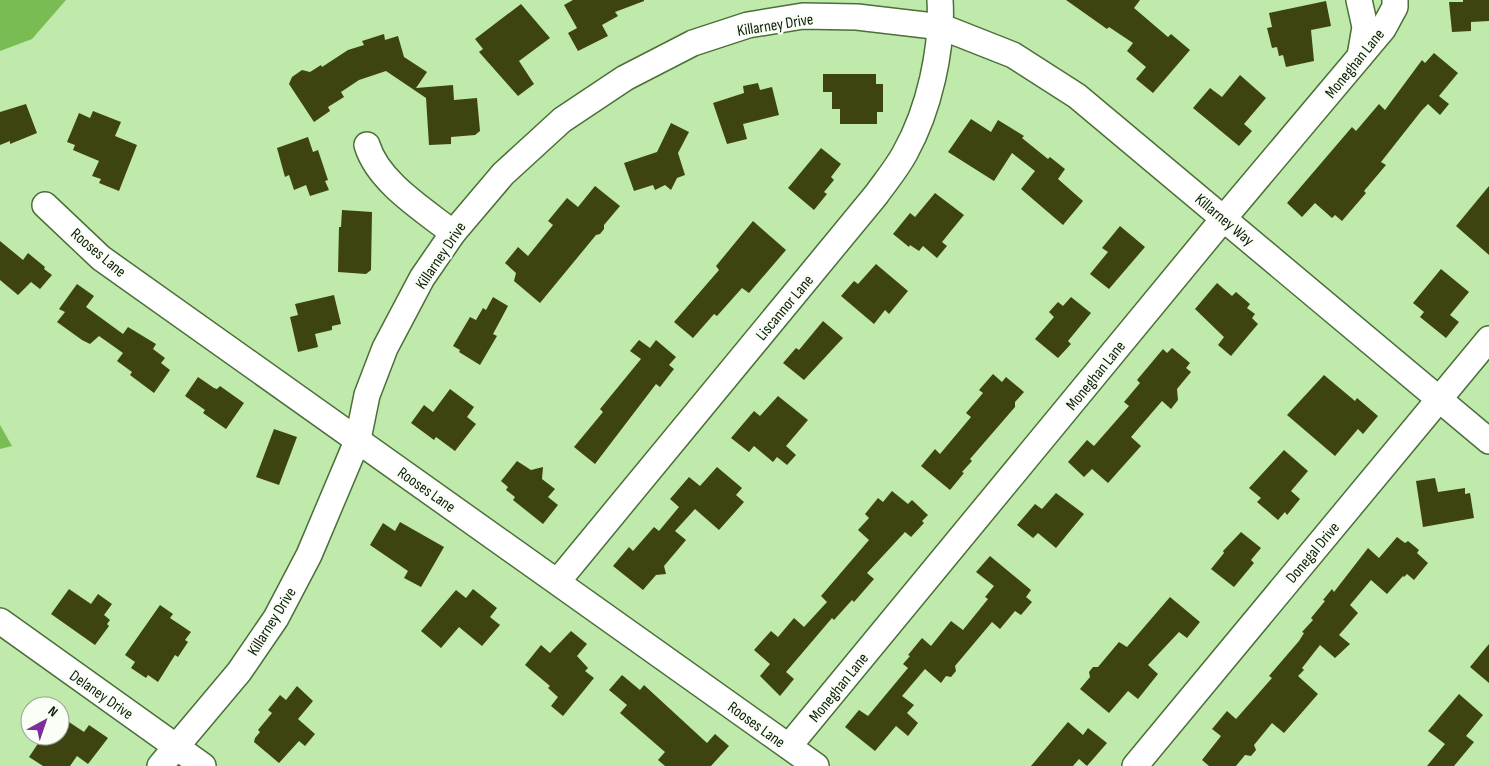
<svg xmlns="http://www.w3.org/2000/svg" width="1489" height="766" font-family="'Sofia Sans Condensed',sans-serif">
<rect width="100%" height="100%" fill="#c0e9ac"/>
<!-- forest -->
<g fill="#79bc54">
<path d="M0 0H66L32 39 0 51Z"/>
<path d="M0 425 12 446 0 449Z"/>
</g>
<!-- building -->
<g fill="#3e440f">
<path d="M573 0H644V1L615 12 618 16 602 25 608 36 578 51 568 33 577 28 564 5Z"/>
<path d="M1066 0H1140L1134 8 1168 37 1171 34 1190 50 1153 93 1136 79 1146 67 1127 51 1133 43 1109 27 1107 29Z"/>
<path d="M1463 0H1489V21L1471 22V31L1452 32 1449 2H1463Z"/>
<path d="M1326 1 1331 26 1311 30 1314 61 1286 67 1283 55 1279 56 1277 47 1272 48 1267 28 1272 27 1269 13Z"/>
<path d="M521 4 550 38 519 61 534 84 518 96 479 52 483 49 475 39Z"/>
<path d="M384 34 385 40 398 36 404 57 427 72 416 88 453 85 454 100 477 98 480 131 475 135 451 137V144L429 145 426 98 386 71 359 80 341 92 344 97 328 107 330 111 314 122 289 84 292 77 302 70 310 72 321 65 322 67 348 50 364 45 362 41Z"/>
<path d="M1434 53 1458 73 1439 96 1449 104 1440 115 1428 104 1422 110 1381 162 1386 165 1364 191 1366 193 1342 221 1335 215 1332 218 1315 203 1302 217 1287 203 1352 127 1356 131 1379 104 1385 110 1422 60 1425 63Z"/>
<path d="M823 74H876V84H883V112H877V124H840V109H832V92H823Z"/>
<path d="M1240 75 1266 98 1244 124 1252 131 1239 146 1193 108 1210 88 1222 97Z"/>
<path d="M758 83 760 90 772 87 779 115 743 124 747 139 727 144 713 103 744 93 743 86Z"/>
<path d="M26 104 37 133 10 144V141L0 145V112Z"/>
<path d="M93 111 121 122 115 136 137 145 119 191 99 183 101 179 92 176 99 161 73 150 75 145 67 142 79 113 90 118Z"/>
<path d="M971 119 991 132 998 120 1024 136 1022 138 1048 159 1050 157 1065 169 1058 179 1083 201 1063 225 1021 189 1035 171 1012 153 994 181 948 152Z"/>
<path d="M671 123 689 132 678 153 685 175 677 178 671 190 665 185 655 190 653 185 634 191 624 163 657 152Z"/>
<path d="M308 137 313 152 318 150 328 180 325 181 329 190 310 196 306 185 294 190 289 175 285 177 277 148Z"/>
<path d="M821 148 841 164 831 177 834 180 824 192 827 194 814 210 788 188Z"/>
<path d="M595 186 620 206 604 225V229L600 234 596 235 540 303 514 281 516 273 505 263 518 247 528 256 553 225 548 221 567 198 578 207Z"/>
<path d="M1489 186V255L1456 226Z"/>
<path d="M935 193 964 215 942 242 947 246 937 258 923 246 919 251 910 245 909 247 893 234 910 213 915 217Z"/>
<path d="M342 210 372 212 371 270 366 274 338 272 339 227H341Z"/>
<path d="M753 221 786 250 749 293 742 288 717 316 714 314 693 338 674 322 719 270 716 266Z"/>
<path d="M1120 226 1145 247 1109 289 1090 274 1108 252 1102 248Z"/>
<path d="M0 241 23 260 28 253 45 267 44 269 52 275 40 289 31 282 18 295 0 280Z"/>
<path d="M876 264 908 291 889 314 885 310 874 324 841 296 854 281 858 284Z"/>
<path d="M1441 269 1469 292 1450 315 1459 322 1446 338 1420 317 1424 312 1413 303Z"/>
<path d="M1217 283 1232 296 1236 292 1250 304 1247 308 1255 314 1252 318 1258 324 1231 356 1218 345 1224 337 1195 309Z"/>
<path d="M77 284 94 296 86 307 123 334 128 327 156 344 153 349 165 358 161 363 170 370 154 393 130 375 132 372 117 361 123 353 99 336 90 344 82 340 57 322 65 312 59 309Z"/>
<path d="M334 295 341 324 332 326V330L315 334 318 347 298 352 290 317 298 315 295 304Z"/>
<path d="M493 297 508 306 493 334 497 336 480 365 459 352 460 350 453 346 470 317 476 320 483 308 486 310Z"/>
<path d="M1071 297 1091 313 1068 341 1071 344 1058 358 1035 339 1054 317 1049 312 1058 302 1063 306Z"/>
<path d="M823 321 843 338 804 380 783 363 796 348 799 350Z"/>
<path d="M639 340 650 348 656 340 676 357 669 365 674 369 660 387 656 384 595 464 574 447 603 412 600 409 641 359 630 351Z"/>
<path d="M1172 348 1190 363 1186 368 1191 372 1177 389 1178 400 1171 409 1162 401 1131 437 1141 446 1108 483 1092 469 1084 477 1068 462 1087 440 1094 446 1129 406 1124 402 1140 383 1137 380 1163 349 1167 353Z"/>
<path d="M993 374 1002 382 1006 377 1024 392 1015 402V407L970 459 972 461 962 472 964 473 950 490 921 466 935 449 940 454 971 417 966 413 983 393 979 390Z"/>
<path d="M1324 375 1355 401 1357 398 1378 416 1363 434 1358 429 1335 456 1287 415Z"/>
<path d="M198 377 214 388 217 389 220 386 244 403 226 429 203 413 205 410 185 396Z"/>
<path d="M450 389 474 407 467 417 476 424 455 451 436 437 434 440 411 423 424 405 433 412Z"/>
<path d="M778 396 808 420 786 446 796 455 787 465 777 457 773 462 754 446 749 452 731 438 754 411 760 416Z"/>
<path d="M274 429 297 437 279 485 256 477Z"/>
<path d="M1284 450 1308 471 1291 491 1300 499 1287 515 1285 512 1278 520 1257 502 1261 498 1249 488Z"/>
<path d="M517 461 531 470 543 467 542 479 555 489 548 497 558 505 543 524 513 500 515 497 506 490 508 487 501 481Z"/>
<path d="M717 467 742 488 736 495 744 502 719 530 695 509 675 531 686 540 664 566 666 574 656 575 643 590 613 566 629 547 633 551 654 527 659 531 679 507 670 499 689 477 700 486Z"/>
<path d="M1435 478 1438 492 1465 488V494L1470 493 1474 518 1423 527 1416 481Z"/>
<path d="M892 491 908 504 912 500 928 515 922 521 924 523 911 537 905 532 867 573 874 579 854 602 852 600 834 620 832 618 786 672 794 679 780 696 760 676 770 664 754 650 771 631 778 637 794 618 804 627 827 602 821 596 869 540 858 530 869 518 865 514 878 498 883 502Z"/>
<path d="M1056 493 1084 514 1056 548 1038 533 1033 538 1017 525 1035 504 1042 509Z"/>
<path d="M400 522 444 547 421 587 404 578 408 571 370 545 383 523 395 531Z"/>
<path d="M1241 532 1261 548 1251 560 1254 563 1234 587 1211 569 1224 553 1223 551Z"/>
<path d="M1397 537 1405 543 1408 541 1419 550 1417 553 1428 563 1414 580 1407 574 1404 577 1403 576 1387 594 1371 580 1350 605 1358 613 1339 635 1350 644 1335 658 1320 645 1302 668 1304 670 1298 676 1318 694 1284 733 1272 723 1254 745 1256 750 1251 756 1245 755 1236 766H1209L1202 760 1221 736 1212 729 1227 711 1236 719 1272 678 1269 676 1299 641 1304 633 1302 632 1313 620 1311 618 1325 601 1323 600 1332 589 1334 592 1368 548 1379 558Z"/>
<path d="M990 556 1031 590 1026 597 1032 602 1021 615 1015 611 1000 629 992 622 955 666 956 671 951 677 946 676 941 683 925 669 902 696 914 705 907 713 918 723 908 736 896 726 875 751 845 727 859 710 868 716 908 668 903 664 910 656 908 655 922 638 931 646 951 621 963 630 988 599 985 597 994 586 976 572Z"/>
<path d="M69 589 91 604 98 594 112 604 104 615 110 620 107 624 109 626 95 645 51 614Z"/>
<path d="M473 589 497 608 490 617 500 625 482 646 459 627 441 648 421 631 456 590 466 598Z"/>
<path d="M1170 597 1200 622 1187 638 1179 632 1148 665 1158 674 1138 699 1128 691 1109 713 1080 689 1090 677 1089 672 1093 667H1098L1119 642 1127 647Z"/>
<path d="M160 605 173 614 170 618 191 632 185 640 188 642 178 657 175 655 158 682 148 675 146 678 131 668 135 662 125 655Z"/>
<path d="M571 631 587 644 577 656 588 668 585 671 594 678 563 716 551 706 558 697 548 688 550 686 525 665 541 645 550 653Z"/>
<path d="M1489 644V683L1470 667Z"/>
<path d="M622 675 640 690 644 685 707 743 715 734 729 746 711 766H665L658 760 665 752 620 713 627 705 609 690Z"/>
<path d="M297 686 313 701 298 719 315 734 305 746 299 741 279 763 254 742 255 738 260 732 258 730 272 713 268 710 280 695 286 700Z"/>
<path d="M1459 694 1483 715 1466 736 1474 742 1454 766H1427L1445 744 1428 731Z"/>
<path d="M60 716 84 732 89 725 108 738 88 764 77 756 70 766H43L29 757 43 736H60Z"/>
<path d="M1068 722 1083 735 1088 728 1107 743 1087 766 1079 759 1073 766H1031Z"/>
</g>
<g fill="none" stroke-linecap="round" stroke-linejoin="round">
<defs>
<g id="minor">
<path d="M1359 0 1365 27 1360 56"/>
<path d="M367 145C378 182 424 210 453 233"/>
<path d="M45 205 101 258 816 766"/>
<path d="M558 581 876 195C886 181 897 168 905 153 929 110 943 49 940 0"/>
<path d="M0 621 203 766"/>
<path d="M789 746 1224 218 1383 29 1395 7V0"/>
<path d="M160 766 239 672 276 618 309 555 358 439 367 395 385 348 422 278 453 233 503 174 562 120 625 78 693 43 748 25 803 16 857 17 942 27 1013 55 1077 96 1489 441"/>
<path d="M1135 766 1489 339"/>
</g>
</defs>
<!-- minor casing -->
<use href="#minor" stroke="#4b6f38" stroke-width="28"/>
<!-- minor -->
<use href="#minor" stroke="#fff" stroke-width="25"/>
</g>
<g text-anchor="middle" stroke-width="5" stroke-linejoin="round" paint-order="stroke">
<!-- street labels -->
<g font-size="16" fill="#0f1d07" stroke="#f9fef7">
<text transform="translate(775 24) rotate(-9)" y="6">Killarney Drive</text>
<text transform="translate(1354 63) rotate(-51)" y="6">Moneghan Lane</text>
<text transform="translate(1225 219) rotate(40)" y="6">Killarney Way</text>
<text transform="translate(99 252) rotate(40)" y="6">Rooses Lane</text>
<text transform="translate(440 255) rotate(-56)" y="6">Killarney Drive</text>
<text transform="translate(784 307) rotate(-50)" y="6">Liscannor Lane</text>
<text transform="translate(1095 375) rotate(-51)" y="6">Moneghan Lane</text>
<text transform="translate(427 489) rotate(35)" y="6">Rooses Lane</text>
<text transform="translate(1312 552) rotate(-50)" y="6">Donegal Drive</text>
<text transform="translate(271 621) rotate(-58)" y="6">Killarney Drive</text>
<text transform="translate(838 687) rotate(-51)" y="6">Moneghan Lane</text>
<text transform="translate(102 694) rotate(35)" y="6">Delaney Drive</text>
<text transform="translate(757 724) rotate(36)" y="6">Rooses Lane</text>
</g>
</g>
<!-- north arrow -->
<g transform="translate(45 721) rotate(40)"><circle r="24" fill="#f9fef7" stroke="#9ba497"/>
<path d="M0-4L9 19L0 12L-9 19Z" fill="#7f2c9c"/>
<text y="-8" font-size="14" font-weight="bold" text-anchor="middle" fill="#0f1d07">N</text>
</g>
</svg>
